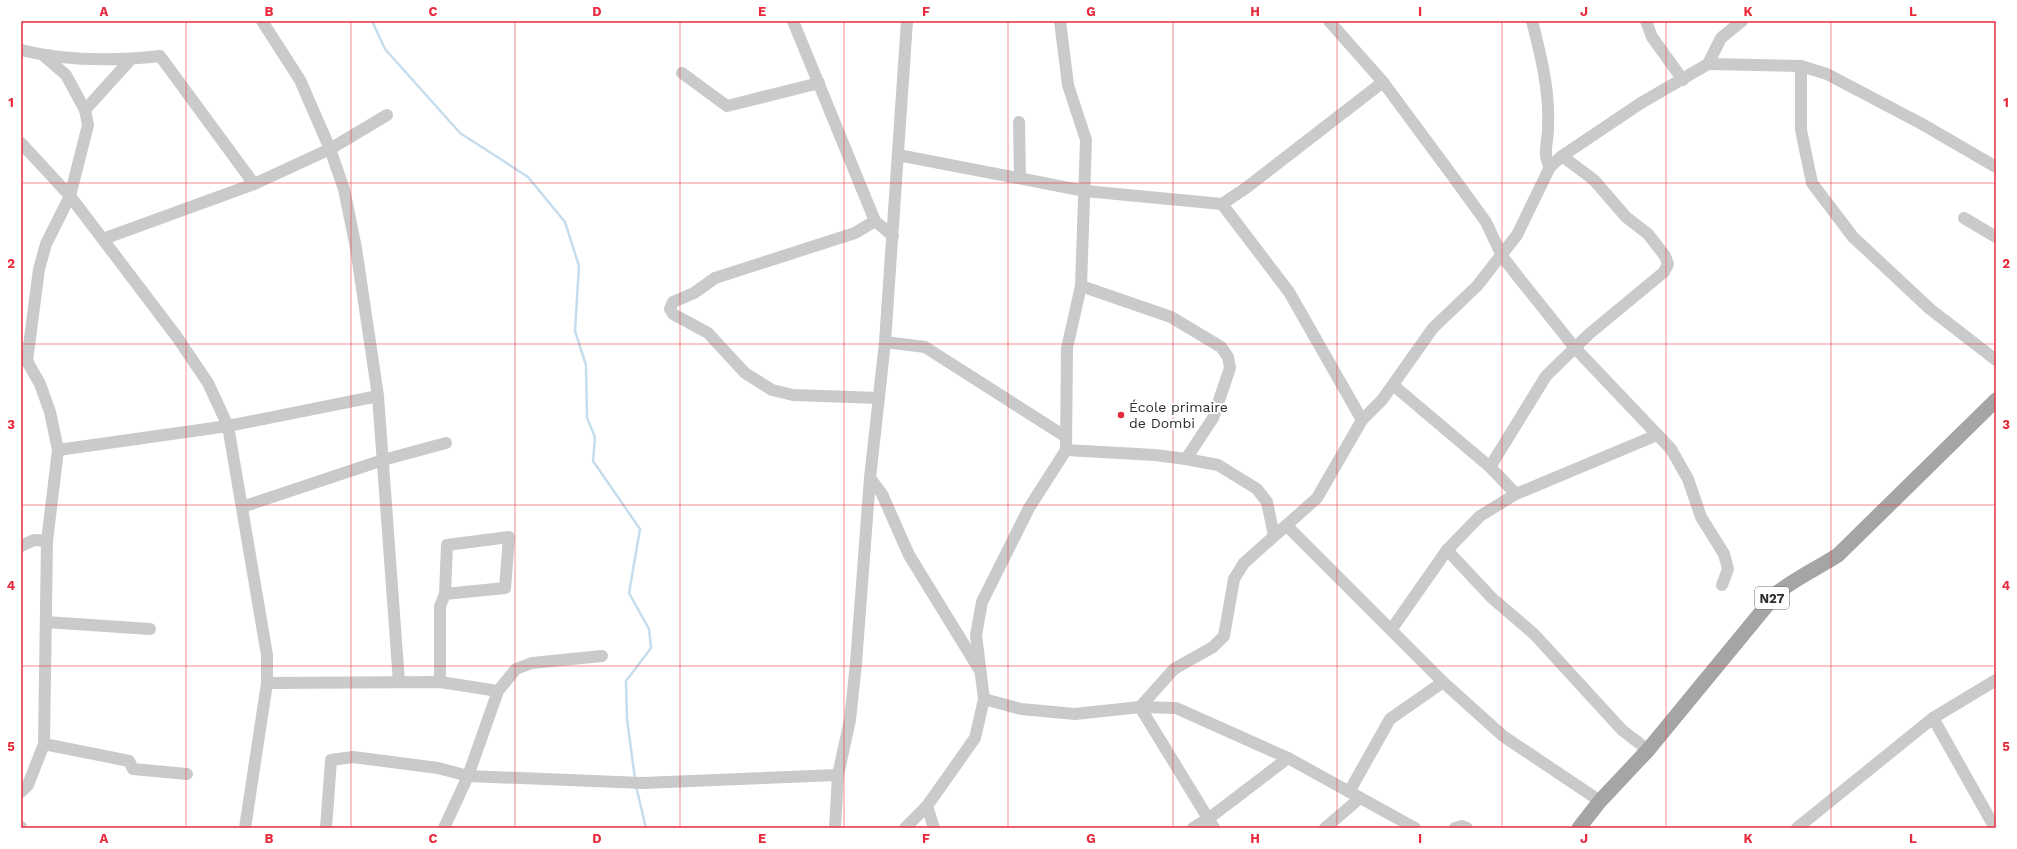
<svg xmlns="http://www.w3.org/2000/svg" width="2017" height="849" font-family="'Work Sans',sans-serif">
<rect width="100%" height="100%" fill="#fff"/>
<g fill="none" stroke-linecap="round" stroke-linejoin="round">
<!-- stream -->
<g stroke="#c5ddec" stroke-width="2.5">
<path d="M372 21 385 49 460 133 528 177 565 222 579 266 575 331 586 365 587 418 595 437 593 461 640 529 629 593 649 629 651 648 626 681 627 719 635 779"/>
<path d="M636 786 646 828"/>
</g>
<!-- minor -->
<g stroke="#cacaca" stroke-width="12">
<path d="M262 21 300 80 330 149 344 189 356 248 378 396 399 682"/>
<path d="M793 21 875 221 893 236"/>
<path d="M1329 21 1383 82 1454 178 1486 222 1502 256 1519 278 1575 348 1671 449 1688 479 1701 517 1724 554 1728 569 1722 585"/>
<path d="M1532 21C1541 56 1550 92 1548 128 1548 143 1542 154 1550 167"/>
<path d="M1646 21 1652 37 1683 80"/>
<path d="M21 50C65 61 115 61 160 56L254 184"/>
<path d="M1708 64 1801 66 1827 74 1922 124 1996 167"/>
<path d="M1801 66V130L1812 183 1853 237 1930 309 1996 360"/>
<path d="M682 73 727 106 819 83"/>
<path d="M85 110 131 59"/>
<path d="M1019 122 1020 178"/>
<path d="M21 143 70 196 177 337 208 383 228 426 267 655V683L245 828"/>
<path d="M898 155 1085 191 1222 204 1246 188 1383 82"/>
<path d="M1222 204 1289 292 1362 420"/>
<path d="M1964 218 1996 237"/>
<path d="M875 221 855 233 715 278 694 293 673 302 670 309 673 314 708 333 745 373 772 390 793 395 879 398"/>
<path d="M103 239 254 184 330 149 387 115"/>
<path d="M885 342 925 347 1066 437"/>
<path d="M21 358 27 361 40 384 50 412 58 450 47 541 44 744 28 785 21 792"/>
<path d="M27 361 39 269 46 244 70 196 88 125 85 110 66 75 44 56"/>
<path d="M1393 385 1490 467 1516 494"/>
<path d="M58 450 228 426 378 396"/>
<path d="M1066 450 1155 455 1186 459 1213 418 1230 368 1228 357 1221 347 1171 317 1081 286"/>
<path d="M1186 459 1218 465 1257 489 1267 502 1274 536"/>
<path d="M1490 467 1546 376 1589 334 1664 272 1668 264 1665 256 1648 234 1626 217 1594 180 1562 156"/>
<path d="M870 478 882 494 909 555 979 669"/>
<path d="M242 507 383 460 446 443"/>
<path d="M1287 526 1443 682 1503 736 1600 801"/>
<path d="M21 546 34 540 47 541"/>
<path d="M1447 550 1492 598 1534 634 1622 730 1648 750"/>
<path d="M46 622 150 629"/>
<path d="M1391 630 1447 550 1480 516 1516 494 1657 435"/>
<path d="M440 682V606L445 594 505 588 509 537 447 545 445 594"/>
<path d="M267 683 440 682 498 691"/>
<path d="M984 699 1021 709 1075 714 1140 707 1176 708 1288 758 1415 828"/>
<path d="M1933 718 1995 828"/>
<path d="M44 744 129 761 133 769 187 774"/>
<path d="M1349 792 1390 719 1443 682"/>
<path d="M927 806 934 828"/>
<path d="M21 827V828"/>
<path d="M326 828 331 760 353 757 438 768 468 776 642 783 838 775"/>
<path d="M444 828 468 776 498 691 516 669 532 663 602 656"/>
<path d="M835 828 838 775 850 720 856 663 870 478 885 342 907 21"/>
<path d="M905 828 927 806 975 738 984 699 976 635 982 602 1029 508 1066 450 1067 348 1081 286 1086 140 1068 85 1060 21"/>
<path d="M1193 828 1208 819 1288 758"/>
<path d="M1214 828 1140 707 1174 669 1213 647 1224 636 1234 579 1244 563 1317 498 1362 420 1382 400 1433 328 1477 286 1517 235 1550 167 1562 156 1641 103 1708 64 1721 38 1742 21"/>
<path d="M1325 828 1360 798"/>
<path d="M1455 828 1462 826 1467 828"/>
<path d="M1797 828 1933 718 1996 680"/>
</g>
<!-- major -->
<path stroke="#a5a5a5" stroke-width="15" d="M1579 828 1600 801 1648 750 1777 593C1796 578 1818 568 1838 555L1996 400"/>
</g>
<!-- grid -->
<path fill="none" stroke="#e82b3c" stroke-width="1" stroke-opacity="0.55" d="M186 21V828M351 21V828M515 21V828M680 21V828M844 21V828M1008 21V828M1173 21V828M1337 21V828M1502 21V828M1666 21V828M1831 21V828M21 183H1996M21 344H1996M21 505H1996M21 666H1996"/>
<!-- markers -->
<circle fill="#e82b3c" stroke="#fff" stroke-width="1.5" cx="1121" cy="415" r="4"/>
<g text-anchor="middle" stroke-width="4" stroke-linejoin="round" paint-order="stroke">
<!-- shield labels -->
<rect fill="#fff" stroke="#6c6c6c" stroke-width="1" x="1755" y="587" width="34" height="22" rx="3"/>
<g font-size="13" font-weight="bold" fill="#2d2d2d">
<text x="1772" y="603">N27</text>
</g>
<!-- poi labels -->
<g font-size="14" fill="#2d2d2d" stroke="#fff" text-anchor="start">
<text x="1129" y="412">École primaire<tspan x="1129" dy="16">de Dombi</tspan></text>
</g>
</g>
<!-- border -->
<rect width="2017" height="849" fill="none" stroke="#ffffff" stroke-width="44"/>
<rect x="22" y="22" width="1973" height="805" fill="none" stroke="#e82b3c" stroke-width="1.5"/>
<g font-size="13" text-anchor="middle" font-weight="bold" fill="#e82b3c">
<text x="104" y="16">A</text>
<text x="269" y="16">B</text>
<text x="433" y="16">C</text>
<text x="597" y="16">D</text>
<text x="762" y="16">E</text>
<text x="926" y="16">F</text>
<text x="1091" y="16">G</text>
<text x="1255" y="16">H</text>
<text x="1420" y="16">I</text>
<text x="1584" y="16">J</text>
<text x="1748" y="16">K</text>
<text x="1913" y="16">L</text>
<text x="11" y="107">1</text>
<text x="2006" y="107">1</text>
<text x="11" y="268">2</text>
<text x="2006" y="268">2</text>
<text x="11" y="429">3</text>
<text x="2006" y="429">3</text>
<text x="11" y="590">4</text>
<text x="2006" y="590">4</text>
<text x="11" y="751">5</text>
<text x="2006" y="751">5</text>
<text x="104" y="843">A</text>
<text x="269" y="843">B</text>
<text x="433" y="843">C</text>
<text x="597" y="843">D</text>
<text x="762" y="843">E</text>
<text x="926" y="843">F</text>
<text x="1091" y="843">G</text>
<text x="1255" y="843">H</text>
<text x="1420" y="843">I</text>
<text x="1584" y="843">J</text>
<text x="1748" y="843">K</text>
<text x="1913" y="843">L</text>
</g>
</svg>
